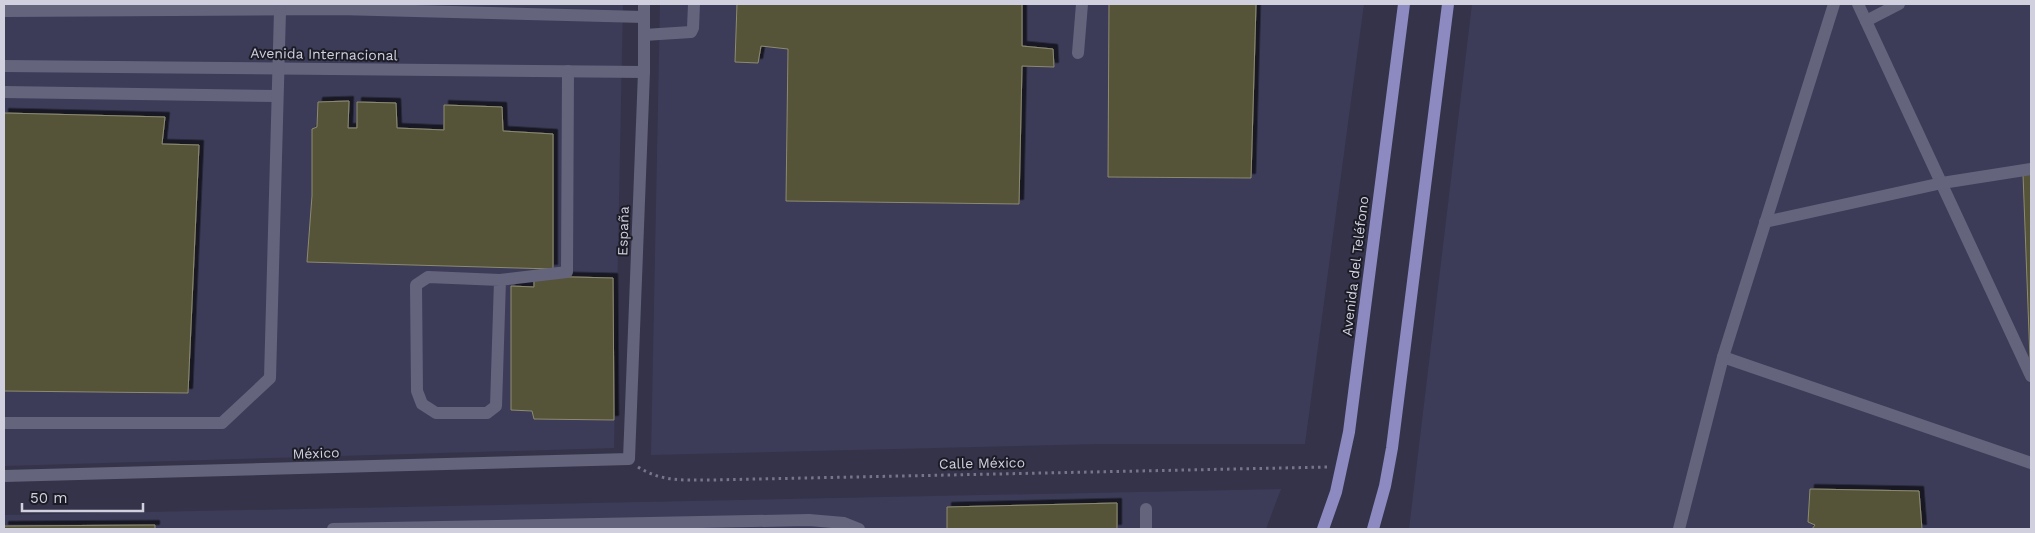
<svg xmlns="http://www.w3.org/2000/svg" width="2035" height="533" font-family="'Work Sans',sans-serif">
<defs>
<filter id="shadow"><feDropShadow dx="4.5" dy="-4.5" stdDeviation="0" flood-color="#0009"/></filter>
</defs>
<rect width="100%" height="100%" fill="#34334a"/>
<!-- built -->
<g fill="#3c3c59">
<path d="M4 4H623L614 448 4 466Z"/>
<path d="M660 4H1364L1305 444H1099L651 455Z"/>
<path d="M1472 4H2031V529H1409Z"/>
<path d="M1281 489 1266 529H4V515Z"/>
</g>
<!-- building -->
<g fill="#545238" stroke="#8d8b6f" filter="url(#shadow)">
<path d="M737 4H1022V46L1053 49 1054 67 1022 66 1019 204 786 201 788 49 761 46 758 63 735 62Z"/>
<path d="M1109 4H1256L1251 178 1108 177Z"/>
<path d="M349 101 348 128H357V102L396 103 397 128 444 130V105L502 107 503 131 553 134V269L307 262 312 196V129L317 127 318 102Z"/>
<path d="M4 113 165 117 162 144 199 145 188 393 4 391Z"/>
<path d="M2031 173V386L2023 174Z"/>
<path d="M534 276 613 278 614 420 534 419 532 411 511 410V286L534 287Z"/>
<path d="M1810 489 1919 491 1922 529H1808H1812L1815 525 1808 522Z"/>
<path d="M1117 503V529H947V507Z"/>
<path d="M155 525V529H4V526Z"/>
</g>
<g fill="none" stroke-linecap="round" stroke-linejoin="round">
<!-- path -->
<path stroke="#767689" stroke-width="3" stroke-dasharray="2.5 4" stroke-linecap="butt" d="M638 467C662 482 683 480 711 480L1329 467"/>
<!-- minor -->
<g stroke="#64647d" stroke-width="12">
<path d="M1858 4 2031 376"/>
<path d="M4 11 339 9 644 17"/>
<path d="M1866 21 1899 4"/>
<path d="M644 35 691 32 693 28 694 4"/>
<path d="M1078 53 1082 4"/>
<path d="M4 66 644 72"/>
<path d="M4 92 277 96"/>
<path d="M1765 222 1942 183 2031 169"/>
<path d="M500 280 496 406 487 413H436L422 404 417 391 416 285 428 277 500 280 567 272 568 71"/>
<path d="M1723 357 2031 463"/>
<path d="M4 423H222L270 378 280 11"/>
<path d="M4 476 629 459 644 72V4"/>
<path d="M1146 509V529"/>
<path d="M333 529 809 520 844 523 859 529"/>
<path d="M1679 529 1723 357 1834 4"/>
</g>
<!-- major -->
<g stroke="#8c8ac0" stroke-width="12">
<path d="M1323 529 1336 492 1349 432 1404 4"/>
<path d="M1373 529 1385 486 1392 448 1448 4"/>
</g>
</g>
<g text-anchor="middle" stroke-width="4" stroke-linejoin="round" paint-order="stroke">
<!-- street labels -->
<g font-size="14" fill="#d0d0df" stroke="#1c1c27">
<text transform="translate(324 54) rotate(1)" y="5">Avenida Internacional</text>
<text transform="translate(623 231) rotate(-88)" y="5">España</text>
<text transform="translate(1355 266) rotate(-83)" y="5">Avenida del Teléfono</text>
<text transform="translate(316 453) rotate(-2)" y="5">México</text>
<text transform="translate(982 463) rotate(-1)" y="5">Calle México</text>
</g>
</g>
<!-- border -->
<rect width="2035" height="533" fill="none" stroke="#d0d0df" stroke-width="10"/>
<!-- scale -->
<path d="M22 503v8h121v-8" fill="none" stroke="#d0d0df" stroke-width="2.5"/>
<text x="30" y="503" font-size="15" fill="#d0d0df" stroke="#1c1c27" stroke-width="4" paint-order="stroke">50 m</text>
</svg>
